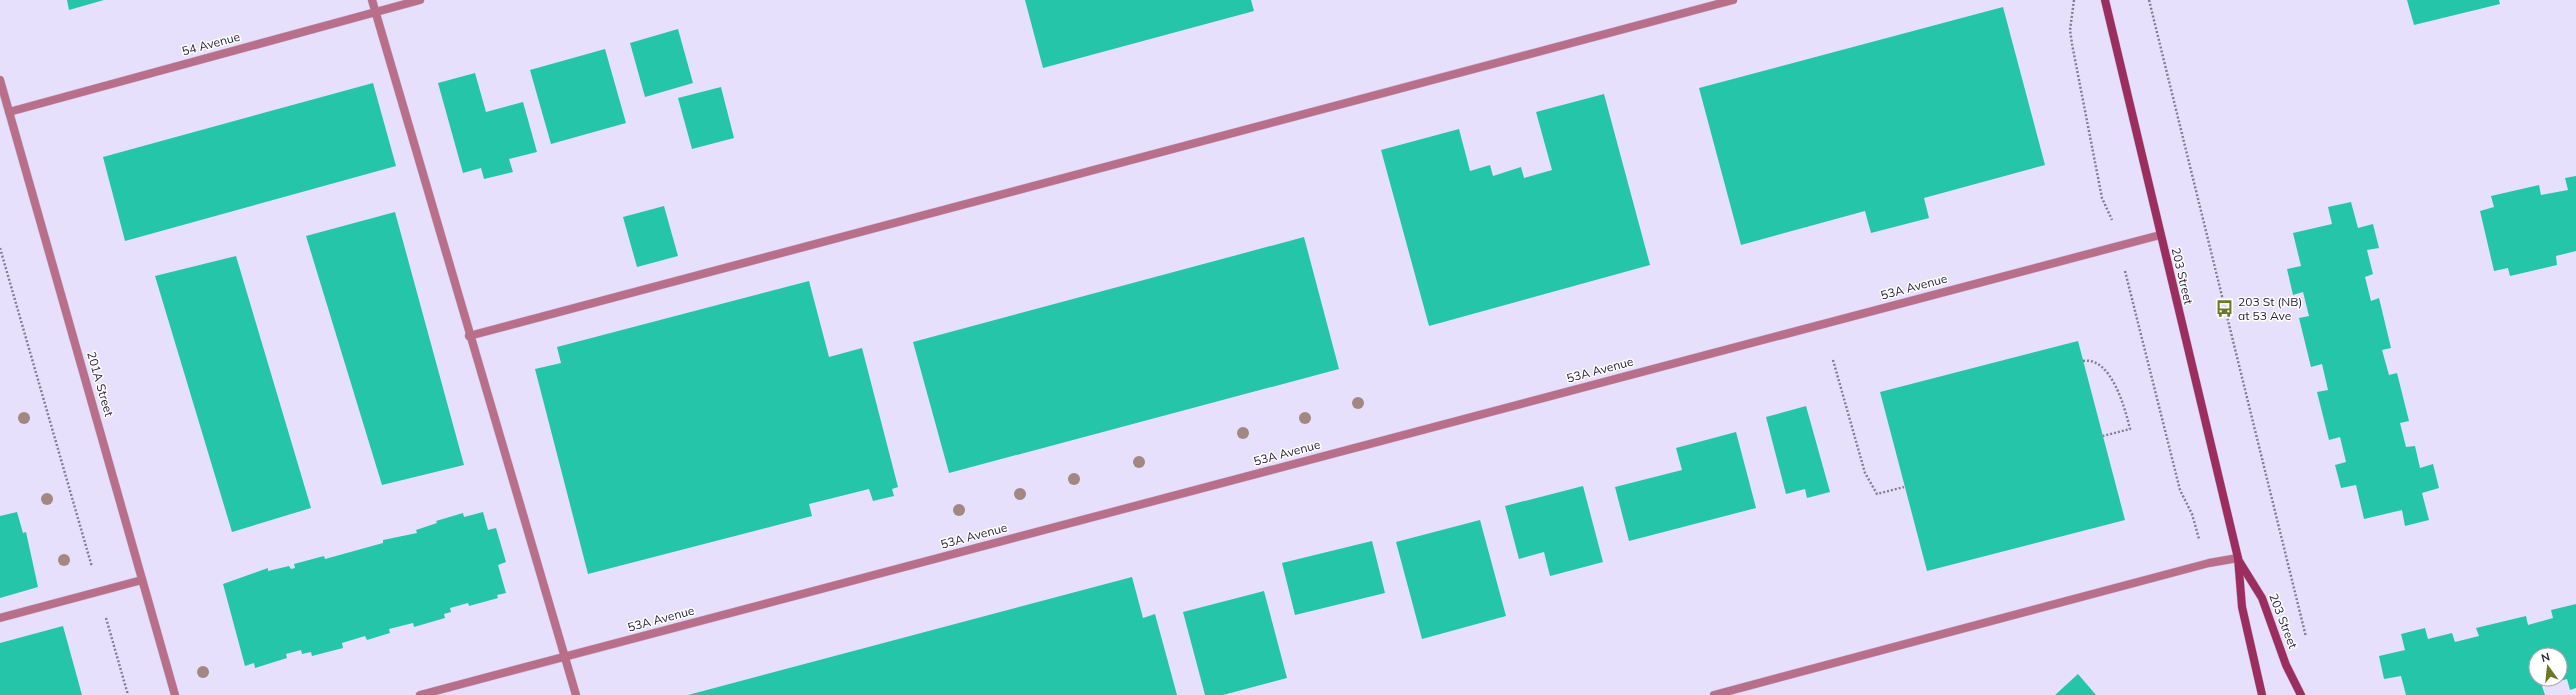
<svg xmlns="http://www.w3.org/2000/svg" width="2576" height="695" font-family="Mulish,sans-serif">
<rect width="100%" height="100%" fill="#e7e0fc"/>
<!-- building -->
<g fill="#24c5a9" fill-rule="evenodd">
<path d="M67 0H104L69 10Z"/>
<path d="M1025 0H1251L1254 11 1043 68Z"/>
<path d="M2407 0H2499L2500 4 2414 25Z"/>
<path d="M2003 7 2045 165 1924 198 1929 218 1871 233 1865 211 1741 245 1699 88Z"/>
<path d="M678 29 693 83 645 97 630 43Z"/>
<path d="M605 49 626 123 551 144 530 70Z"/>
<path d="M475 73 486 112 523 102 537 152 509 159 513 172 484 179 481 168 463 173 438 83Z"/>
<path d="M373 83 396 166 125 241 103 157Z"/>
<path d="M721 87 734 138 692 149 678 98Z"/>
<path d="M1604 94 1650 265 1429 326 1381 150 1459 129 1470 171 1490 165 1493 176 1521 167 1524 178 1552 170 1536 112Z"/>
<path d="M2576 176V251L2556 256 2557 265 2510 276 2508 268 2494 271 2480 211 2494 207 2491 196 2539 185 2541 195 2568 190 2565 178Z"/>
<path d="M2351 202 2358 228 2373 224 2379 248 2367 250 2373 274 2365 277 2371 301 2379 298 2391 348 2382 350 2389 375 2397 373 2409 421 2400 423 2406 447 2415 446 2420 468 2433 464 2439 488 2422 493 2429 520 2405 526 2402 510 2364 519 2356 485 2341 488 2335 465 2346 462 2340 437 2329 440 2317 392 2328 390 2322 364 2311 367 2299 318 2309 316 2303 292 2293 295 2287 269 2301 266 2293 233 2332 224 2328 207Z"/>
<path d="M664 206 678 256 637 267 623 217Z"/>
<path d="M395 212 464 465 382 485 306 236Z"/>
<path d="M1304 237 1339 369 949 473 913 342Z"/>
<path d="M236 256 311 508 232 532 155 276Z"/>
<path d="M809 281 829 357 862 348 898 487 892 489 894 496 873 501 869 489 809 504 812 516 588 574 535 369 561 363 557 347Z"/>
<path d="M2078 341 2125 520 1927 571 1880 392Z"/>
<path d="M1806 406 1830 492 1807 498 1805 489 1786 494 1766 417Z"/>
<path d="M1736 432 1756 508 1629 541 1615 487 1682 470 1676 448Z"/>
<path d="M1583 486 1603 562 1550 576 1544 552 1519 559 1505 506Z"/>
<path d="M17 512 23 533 26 532 38 587 0 598V516Z"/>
<path d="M483 512 488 530 496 528 506 562 498 565 506 593 497 595 498 598 469 606 468 603 450 608 451 612 444 614 445 618 414 627 413 623 389 629 390 633 367 640 365 636 342 643 343 648 312 656 311 652 302 654 301 650 286 654 287 658 255 668 254 663 245 666 223 584 268 568V571L289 566 291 569 295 568 294 564 324 556 325 559 383 543V540L417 533 416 530 437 523 436 521 463 513 464 517Z"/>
<path d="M1480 520 1506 616 1422 639 1396 542Z"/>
<path d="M1372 541 1385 593 1295 615 1282 563Z"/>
<path d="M1132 577 1143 618 1155 614 1177 695H688Z"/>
<path d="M1264 591 1287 678 1223 695H1205L1183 612Z"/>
<path d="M2576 604V688L2570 690 2567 679 2542 686 2545 695H2406L2401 676 2384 679 2379 656 2405 650 2401 634 2425 628 2428 639 2452 633 2455 642 2479 636 2476 628 2526 616 2528 625 2553 618 2551 610ZM2536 655H2560V679H2536Z"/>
<path d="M63 626 82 695H0V643Z"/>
<path d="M2078 674 2096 695H2055Z"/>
</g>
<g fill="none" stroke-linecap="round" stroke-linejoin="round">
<defs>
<g id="service">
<path d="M372 0 576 695"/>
<path d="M469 336 1733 0"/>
<path d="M0 618 142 580"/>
<path d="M1714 695 2209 563 2238 558"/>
</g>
<g id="minor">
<path d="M9 112 420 0"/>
<path d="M420 695 2160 235"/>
</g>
<path id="tertiary" d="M0 80 175 695"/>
<g id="secondary">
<path d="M2105 0 2238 558 2242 607 2262 695"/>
<path d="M2239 561 2262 598 2286 665 2301 695"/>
</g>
</defs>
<!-- service casing -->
<use href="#service" stroke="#c5beda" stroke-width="9"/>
<!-- minor casing -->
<use href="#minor" stroke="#c5beda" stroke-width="9"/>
<!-- tertiary casing -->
<use href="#tertiary" stroke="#c5beda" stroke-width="9"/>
<!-- secondary casing -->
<use href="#secondary" stroke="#c5beda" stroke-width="9"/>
<!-- path -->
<g stroke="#847d98" stroke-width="2.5" stroke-dasharray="2 2" stroke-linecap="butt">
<path d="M2074 0 2070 30 2072 44 2102 198 2112 220"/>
<path d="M2149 0 2306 637"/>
<path d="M0 248 92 567"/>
<path d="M2125 271 2180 490 2192 514 2199 539"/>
<path d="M1833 360 1865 473 1877 494 1904 487"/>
<path d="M2083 361C2111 356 2125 408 2130 429L2103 436"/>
<path d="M106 618 128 695"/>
</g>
<!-- service -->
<use href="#service" stroke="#b96e8a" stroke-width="8"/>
<!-- minor -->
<use href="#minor" stroke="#b96e8a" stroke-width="8"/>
<!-- tertiary -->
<use href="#tertiary" stroke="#b96e8a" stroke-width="8"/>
<!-- secondary -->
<use href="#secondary" stroke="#9c2d5f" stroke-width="8"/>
</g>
<!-- trees -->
<g fill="#a38881">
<circle cx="1358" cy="403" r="6"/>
<circle cx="24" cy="418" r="6"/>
<circle cx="1305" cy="418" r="6"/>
<circle cx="1243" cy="433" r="6"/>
<circle cx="1139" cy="462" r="6"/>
<circle cx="1074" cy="479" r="6"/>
<circle cx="1020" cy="494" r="6"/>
<circle cx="47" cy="499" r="6"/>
<circle cx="959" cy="510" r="6"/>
<circle cx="64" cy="560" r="6"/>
<circle cx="203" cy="672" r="6"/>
</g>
<!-- icons -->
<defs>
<symbol id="bus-bare" viewBox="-9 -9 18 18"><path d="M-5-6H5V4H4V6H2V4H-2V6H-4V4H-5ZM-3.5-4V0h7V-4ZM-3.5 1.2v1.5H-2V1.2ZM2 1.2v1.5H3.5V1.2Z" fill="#6c7824" stroke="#fff" stroke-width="2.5" paint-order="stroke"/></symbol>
</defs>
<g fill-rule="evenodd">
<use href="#bus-bare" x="2212" y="296" width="25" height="25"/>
</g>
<g text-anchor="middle" stroke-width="3" stroke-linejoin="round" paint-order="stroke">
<!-- street labels -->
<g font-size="12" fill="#2a233d" stroke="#fff">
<text transform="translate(211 44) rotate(-15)" y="4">54 Avenue</text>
<text transform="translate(2182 276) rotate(77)" y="4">203 Street</text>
<text transform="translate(1914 287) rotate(-15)" y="4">53A Avenue</text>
<text transform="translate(1600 370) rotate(-15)" y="4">53A Avenue</text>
<text transform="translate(100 384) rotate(74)" y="4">201A Street</text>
<text transform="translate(1287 453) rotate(-15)" y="4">53A Avenue</text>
<text transform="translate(974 536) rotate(-15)" y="4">53A Avenue</text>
<text transform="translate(661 619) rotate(-15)" y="4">53A Avenue</text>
<text transform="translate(2283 621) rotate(69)" y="4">203 Street</text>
</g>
<!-- poi labels -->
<g font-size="12" fill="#2a233d" stroke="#fff" text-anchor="start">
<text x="2238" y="306">203 St (NB)<tspan x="2238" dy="14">at 53 Ave</tspan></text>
</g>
</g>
<!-- north arrow -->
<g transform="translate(2548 667) rotate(345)"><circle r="19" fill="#ffffff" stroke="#aaa7b1"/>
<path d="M0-3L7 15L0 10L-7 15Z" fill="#6c7824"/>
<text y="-6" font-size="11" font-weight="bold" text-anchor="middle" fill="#2a233d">N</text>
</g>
</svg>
